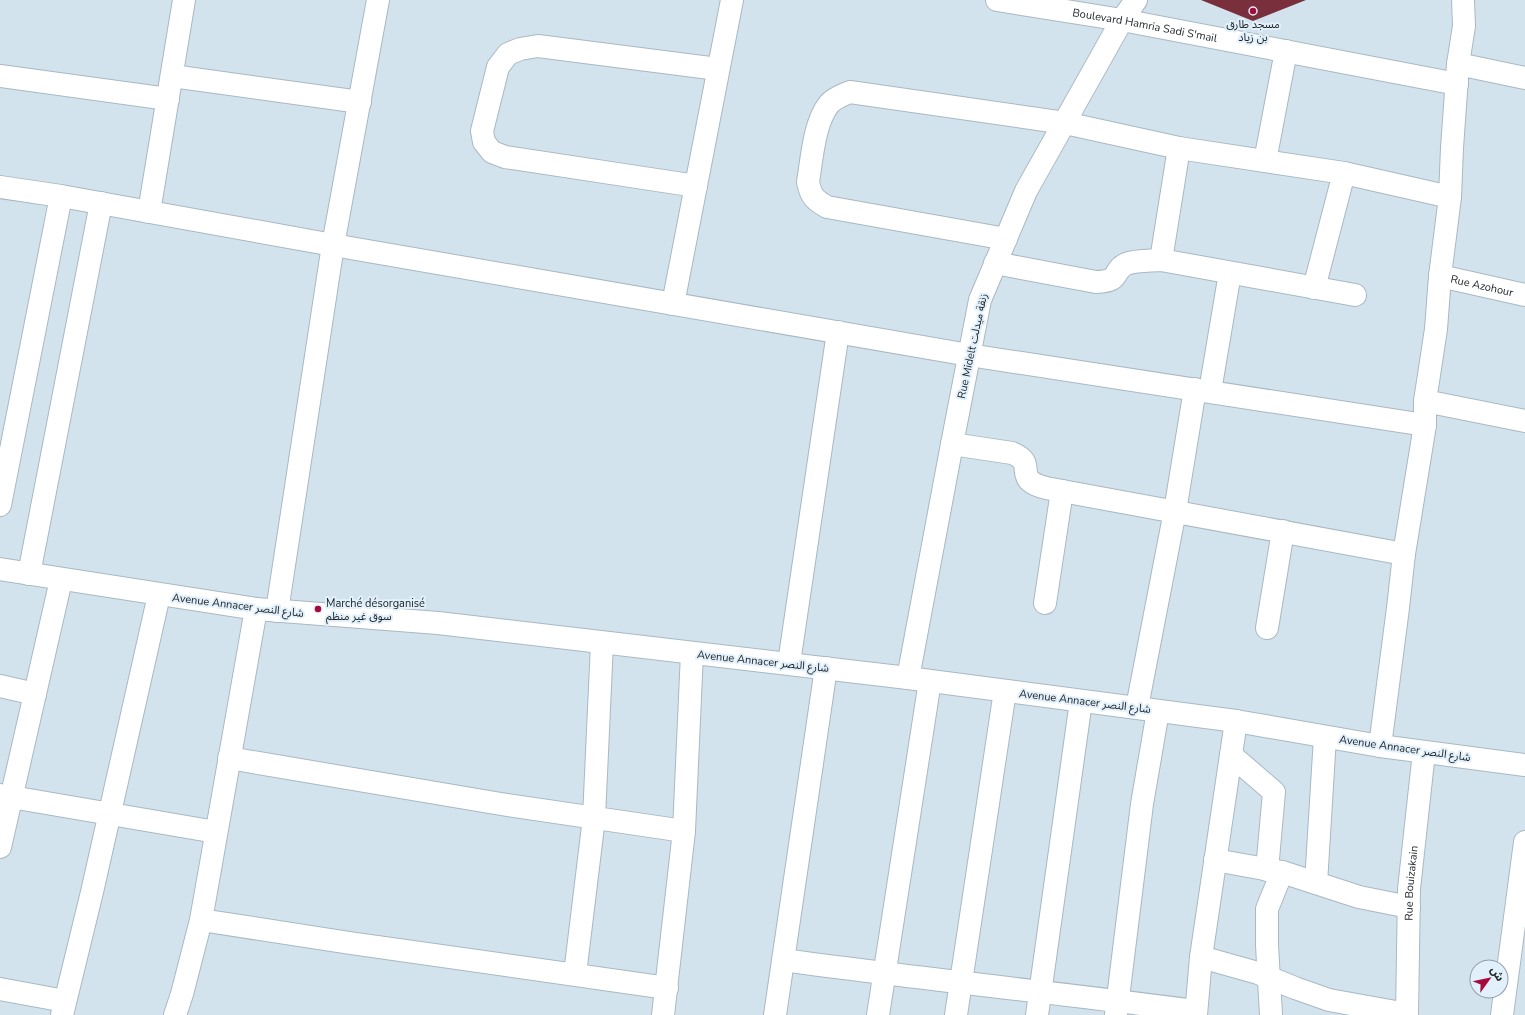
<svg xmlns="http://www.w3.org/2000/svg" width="1525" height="1015" font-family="'Nunito Sans','Noto Sans Arabic',sans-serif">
<rect width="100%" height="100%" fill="#d3e3ee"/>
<!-- building -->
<path fill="#7a303c" d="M1201 0H1306L1253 21Z"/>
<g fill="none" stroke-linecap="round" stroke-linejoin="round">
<defs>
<g id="street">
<path id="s1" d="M997 0 1122 20 1457 84"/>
<path d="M1458 64 1525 78"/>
<path d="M0 76 168 99"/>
<path d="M172 76 360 102"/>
<path d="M1265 161 1286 51"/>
<path d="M696 186 505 157 492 152 484 142 482 131 498 67 508 54 520 49 538 46 718 69"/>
<path d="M0 187 61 196 333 245 969 355 1425 425"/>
<path d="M149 212 184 0"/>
<path d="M1006 239 827 207C815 200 811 197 808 182 812 158 814 123 829 104 834 98 843 95 850 92L1065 123 1179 148 1344 173 1450 197"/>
<path d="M1161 260 1179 148"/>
<path d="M995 263 1096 282C1123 281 1111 271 1126 264 1137 260 1150 261 1161 260L1355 295"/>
<path id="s2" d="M1440 276 1525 295"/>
<path d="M1314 288 1344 173"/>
<path d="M673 304 732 0"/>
<path d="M1210 391 1230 273"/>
<path d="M1425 401 1525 421"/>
<path d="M952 444 1012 453C1033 462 1021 470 1029 480 1037 488 1052 489 1062 491L1404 554"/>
<path d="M0 505 61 196"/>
<path d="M0 569 256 609 438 623 908 678 1236 721 1380 746 1525 765"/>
<path d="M29 574 101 203"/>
<path d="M1045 603 1062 491"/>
<path d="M277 611 333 245 378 0"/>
<path d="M1267 628 1283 531"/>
<path d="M789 663 838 332"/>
<path d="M908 678 952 444 980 300 1026 191 1122 20 1136 0"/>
<path d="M0 686 35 694"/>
<path d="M1137 707 1175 511 1195 389"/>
<path d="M1380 746 1398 608 1404 554 1425 425V401L1436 329 1440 276 1450 197 1452 148 1458 64 1464 26 1463 0"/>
<path d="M1231 755 1274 792 1267 870"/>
<path d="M229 758 501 804 684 831"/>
<path d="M0 795 216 832"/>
<path d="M0 847 61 580"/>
<path d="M1215 860 1282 872 1359 897 1409 907"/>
<path d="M1316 883 1325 737"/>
<path d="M201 920 350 943 667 988"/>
<path d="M1201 957 1258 973 1295 988 1329 1000 1407 1014"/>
<path d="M783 960C921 979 1059 993 1196 1011"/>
<path d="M575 974 594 818 602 643"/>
<path d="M0 989 65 1001"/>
<path d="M1116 1014 1142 804 1158 711"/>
<path d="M62 1015 92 892 159 595"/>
<path d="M175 1015 182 994 201 920 256 609"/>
<path d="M663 1015 684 831 692 653"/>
<path d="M775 1015 826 668"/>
<path d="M878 1015 930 681"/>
<path d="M956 1015 1005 691"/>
<path d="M1037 1015 1081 701"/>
<path d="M1196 1015 1201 957 1236 721"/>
<path d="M1271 1015 1267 945V909L1282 872"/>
<path id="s3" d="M1407 1015 1409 889 1424 752"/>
<path d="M1502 1015 1525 842"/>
</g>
</defs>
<!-- street casing -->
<use href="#street" stroke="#a9b8c2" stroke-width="24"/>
<!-- street -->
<use href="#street" stroke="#fff" stroke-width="22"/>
</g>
<!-- markers -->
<g fill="#a50a3c" stroke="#e1f0fb" stroke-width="1.5">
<circle cx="1253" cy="11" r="4"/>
<circle cx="318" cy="609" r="4"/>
</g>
<g text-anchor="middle" stroke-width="4" stroke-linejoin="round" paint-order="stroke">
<!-- poi labels -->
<g font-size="11" fill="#1c2125" stroke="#e1f0fb">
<text x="1253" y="28">مسجد طارق<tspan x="1253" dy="13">بن زياد</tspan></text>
<text x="326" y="607" text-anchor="start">Marché désorganisé<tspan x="326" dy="13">سوق غير منظم</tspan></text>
</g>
<!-- street labels -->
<g font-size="11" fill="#1c2125" stroke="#e1f0fb">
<text dy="4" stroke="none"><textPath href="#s1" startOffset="150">Boulevard Hamria Sadi S'mail</textPath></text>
<text dy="4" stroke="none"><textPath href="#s2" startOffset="43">Rue Azohour</textPath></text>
<text transform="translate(972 346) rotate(-78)" y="4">Rue Midelt زنقة ميدلت</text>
<text transform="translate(238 605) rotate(7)" y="4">Avenue Annacer شارع النصر</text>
<text transform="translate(763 661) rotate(6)" y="4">Avenue Annacer شارع النصر</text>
<text transform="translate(1085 701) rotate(7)" y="4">Avenue Annacer شارع النصر</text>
<text transform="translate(1405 748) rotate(8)" y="4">Avenue Annacer شارع النصر</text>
<text dy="4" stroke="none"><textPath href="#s3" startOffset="132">Rue Bouizakain</textPath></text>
</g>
</g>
<!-- north arrow -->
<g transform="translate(1489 979) rotate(57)"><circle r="19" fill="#e1f0fb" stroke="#929da5"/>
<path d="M0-3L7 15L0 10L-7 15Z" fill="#a50a3c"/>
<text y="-6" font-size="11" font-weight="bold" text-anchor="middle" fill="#1c2125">ش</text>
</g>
</svg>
